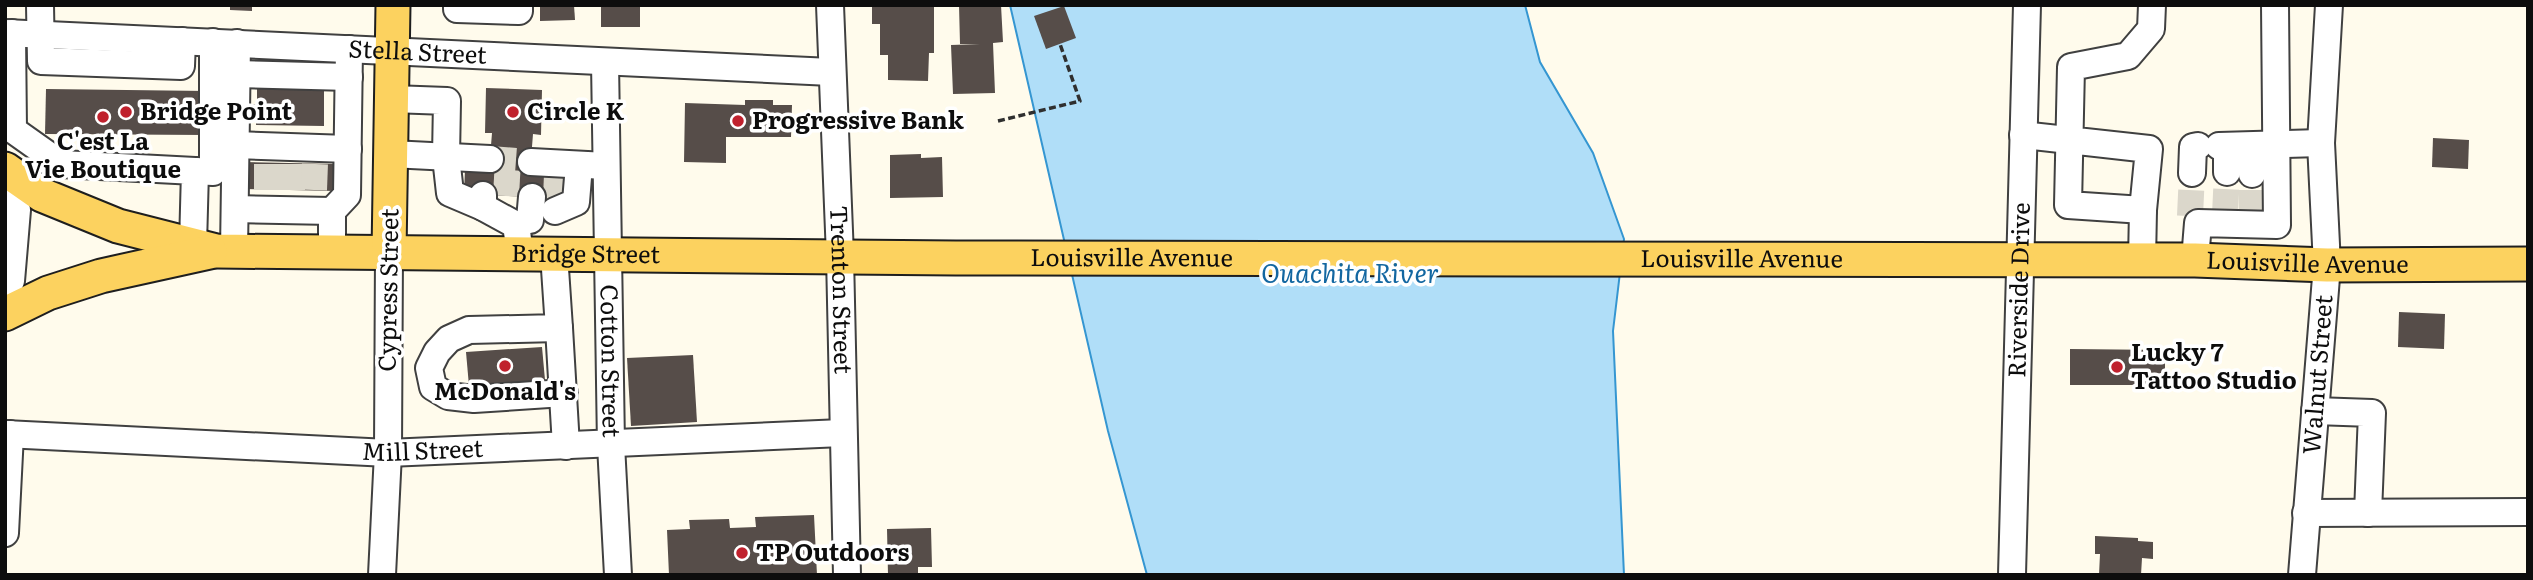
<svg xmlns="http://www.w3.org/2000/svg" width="2533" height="580" font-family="Literata,serif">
<rect width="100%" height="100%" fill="#fffbec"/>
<!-- water -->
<path fill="#b0def8" stroke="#3596d1" stroke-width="2" d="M1010 5H1525L1540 62 1593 153 1624 239 1613 331 1624 575H1147L1108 431Z"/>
<!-- building -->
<g fill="#564d49">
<path d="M230 5H252V11L230 10Z"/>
<path d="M540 5H574L575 20 540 21Z"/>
<rect x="601" y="5" width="39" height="22"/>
<path d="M959 5H1001L1003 42 993 43 995 93 953 94 951 45 980 44H960Z"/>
<path d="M1064 6 1076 38 1046 49 1034 16Z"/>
<path d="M872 7H934V53H929L928 81 888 80V55H880V24H872Z"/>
<path d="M257 86 324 87V126L256 125 257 115H250V104L257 105Z"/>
<path d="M486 88 542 90 541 135 533 134 530 172 574 175 573 199 464 194 465 169 489 170 492 133H485Z"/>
<path d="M46 89 207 91 206 135 45 134Z"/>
<path d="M745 100H773V105H792L791 137H726V163L684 162 685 103 745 105Z"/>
<path d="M2433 138 2469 140 2468 169 2432 167Z"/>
<path d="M921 154V158L942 157 943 197 890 198V155Z"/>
<path d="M242 162 336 164V191L242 189Z"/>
<path d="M2399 312 2445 314 2444 349 2398 347Z"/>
<path d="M542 347 545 380 469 386 466 352Z"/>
<path d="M2070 349 2165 350V385H2070Z"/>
<path d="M693 355 697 422 631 426 627 358Z"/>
<path d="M814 515 817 575H669L667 530 690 529 689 520 729 519 730 528 756 527 755 517Z"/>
<path d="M931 528 932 567H918V575H888L887 529Z"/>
<path d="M2095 536 2138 538V541L2153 542V559L2142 558 2141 575H2099L2100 554H2095Z"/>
</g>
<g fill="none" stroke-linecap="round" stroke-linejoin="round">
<!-- minor-tunnel -->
<g stroke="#dbd7cb" stroke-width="26" stroke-dasharray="26 13" stroke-linecap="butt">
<path d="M490 159 531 162"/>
<path d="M267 190V163"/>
<path d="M292 190V163"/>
<path d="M314 190 315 163"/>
<path d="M506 196 508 160"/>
<path d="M556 199 557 174"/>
<path d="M2225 215 2227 172"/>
<path d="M2190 216 2192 173"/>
<path d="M2252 216V174"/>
</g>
<defs>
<g id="minor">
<path d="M40 5 41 61 181 66 182 41"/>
<path d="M457 5V9L519 11V5"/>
<path id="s1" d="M830 5 840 256 847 575"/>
<path id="s2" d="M5 33 831 72"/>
<path d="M12 33 13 130 61 164 195 171 193 245"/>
<path id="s3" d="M605 62 611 445 618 575"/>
<path d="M237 74 349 77"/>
<path d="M392 99 447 101 446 157 450 193 483 207"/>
<path d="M2023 135 2149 149 2143 210 2068 205 2071 67 2128 56 2151 29 2152 5"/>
<path d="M236 145 348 149"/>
<path d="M2219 146 2321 143"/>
<path d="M2227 146V172"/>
<path d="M2252 146V174"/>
<path d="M391 154 490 159"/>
<path d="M531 162 606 166"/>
<path d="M195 171 213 172V42"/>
<path d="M2192 173 2193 147 2198 146"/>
<path d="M483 195V207L516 225 520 253"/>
<path d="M5 200 17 210 11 281 5 284"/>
<path d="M235 209 332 211"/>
<path d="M555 211 576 202 579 165"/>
<path d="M530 220 532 197"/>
<path d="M234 251 237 43"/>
<path d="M332 252V211L347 195 349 49"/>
<path d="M554 254 559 328 469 330 449 339 437 352 429 368 433 387 448 396 474 399 564 393"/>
<path d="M2195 260 2198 223 2277 225 2275 5"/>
<path d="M2142 261 2143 210"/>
<path d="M559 328 566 446"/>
<path d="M2315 411 2372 413 2368 513"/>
<path id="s4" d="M5 434 388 453 842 433"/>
<path d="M2306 513 2528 512"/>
<path d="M5 533 10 434"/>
<path d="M382 575 388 453 389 252"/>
<path id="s5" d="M2012 575 2027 5"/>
<path id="s6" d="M2302 575 2327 265 2321 143 2329 5"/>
</g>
<g id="major">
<path id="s7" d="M5 169 42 195 118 226 216 251 956 258 2195 260 2327 265 2528 264"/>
<path d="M389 252 393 5"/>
<path d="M5 314 48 293 101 276 210 252"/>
</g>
</defs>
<!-- minor casing -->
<use href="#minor" stroke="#404040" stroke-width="30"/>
<!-- major casing -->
<use href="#major" stroke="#1e1e1e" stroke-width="37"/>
<!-- path -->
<path stroke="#2f2f2f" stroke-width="3.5" stroke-dasharray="7 3.5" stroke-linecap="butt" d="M998 121 1080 101 1060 44"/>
<!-- minor -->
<use href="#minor" stroke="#fff" stroke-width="26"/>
<!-- major -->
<use href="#major" stroke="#fcd25f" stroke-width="33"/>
</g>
<!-- markers -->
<g fill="#c0212d" stroke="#fff" stroke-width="2.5">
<circle cx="126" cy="112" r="7"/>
<circle cx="513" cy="112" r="7"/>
<circle cx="103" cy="117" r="7"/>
<circle cx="738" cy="121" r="7"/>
<circle cx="505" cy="366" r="7"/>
<circle cx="2117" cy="367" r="7"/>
<circle cx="742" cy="553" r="7"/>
</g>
<g text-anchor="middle" stroke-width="7" stroke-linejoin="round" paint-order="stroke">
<!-- street labels -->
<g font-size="24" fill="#0d0d0d" stroke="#fff">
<text dy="8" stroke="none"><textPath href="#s2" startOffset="413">Stella Street</textPath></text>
<text dy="8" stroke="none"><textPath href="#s7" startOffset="598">Bridge Street</textPath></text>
<text dy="8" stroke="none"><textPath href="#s7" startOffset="1144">Louisville Avenue</textPath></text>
<text dy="8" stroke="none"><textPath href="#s7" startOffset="1754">Louisville Avenue</textPath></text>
<text dy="8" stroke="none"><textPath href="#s7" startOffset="2320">Louisville Avenue</textPath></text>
<text transform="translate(389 290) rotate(-89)" y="8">Cypress Street</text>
<text dy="8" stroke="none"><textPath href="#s1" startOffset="285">Trenton Street</textPath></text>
<text dy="8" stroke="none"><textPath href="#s5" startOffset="285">Riverside Drive</textPath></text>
<text dy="8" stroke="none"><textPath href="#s3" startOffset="299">Cotton Street</textPath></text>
<text dy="8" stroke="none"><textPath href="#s6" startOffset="201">Walnut Street</textPath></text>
<text dy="8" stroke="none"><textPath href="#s4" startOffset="418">Mill Street</textPath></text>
</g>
<!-- poi labels -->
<g font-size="24" font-weight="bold" fill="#0d0d0d" stroke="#fff" text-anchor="start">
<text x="140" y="120">Bridge Point</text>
<text x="527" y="120">Circle K</text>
<text x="752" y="129">Progressive Bank</text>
<text x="103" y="150" text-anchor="middle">C'est La<tspan x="103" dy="28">Vie Boutique</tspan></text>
<text x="2131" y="361">Lucky 7<tspan x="2131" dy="28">Tattoo Studio</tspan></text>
<text x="505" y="400" text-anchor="middle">McDonald's</text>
<text x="756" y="561">TP Outdoors</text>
</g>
<!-- water labels -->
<g font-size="26" font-style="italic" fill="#1367a1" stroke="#fff">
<text x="1350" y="283">Ouachita River</text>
</g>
</g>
<!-- border -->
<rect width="2533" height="580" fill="none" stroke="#0d0d0d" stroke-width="14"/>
</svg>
